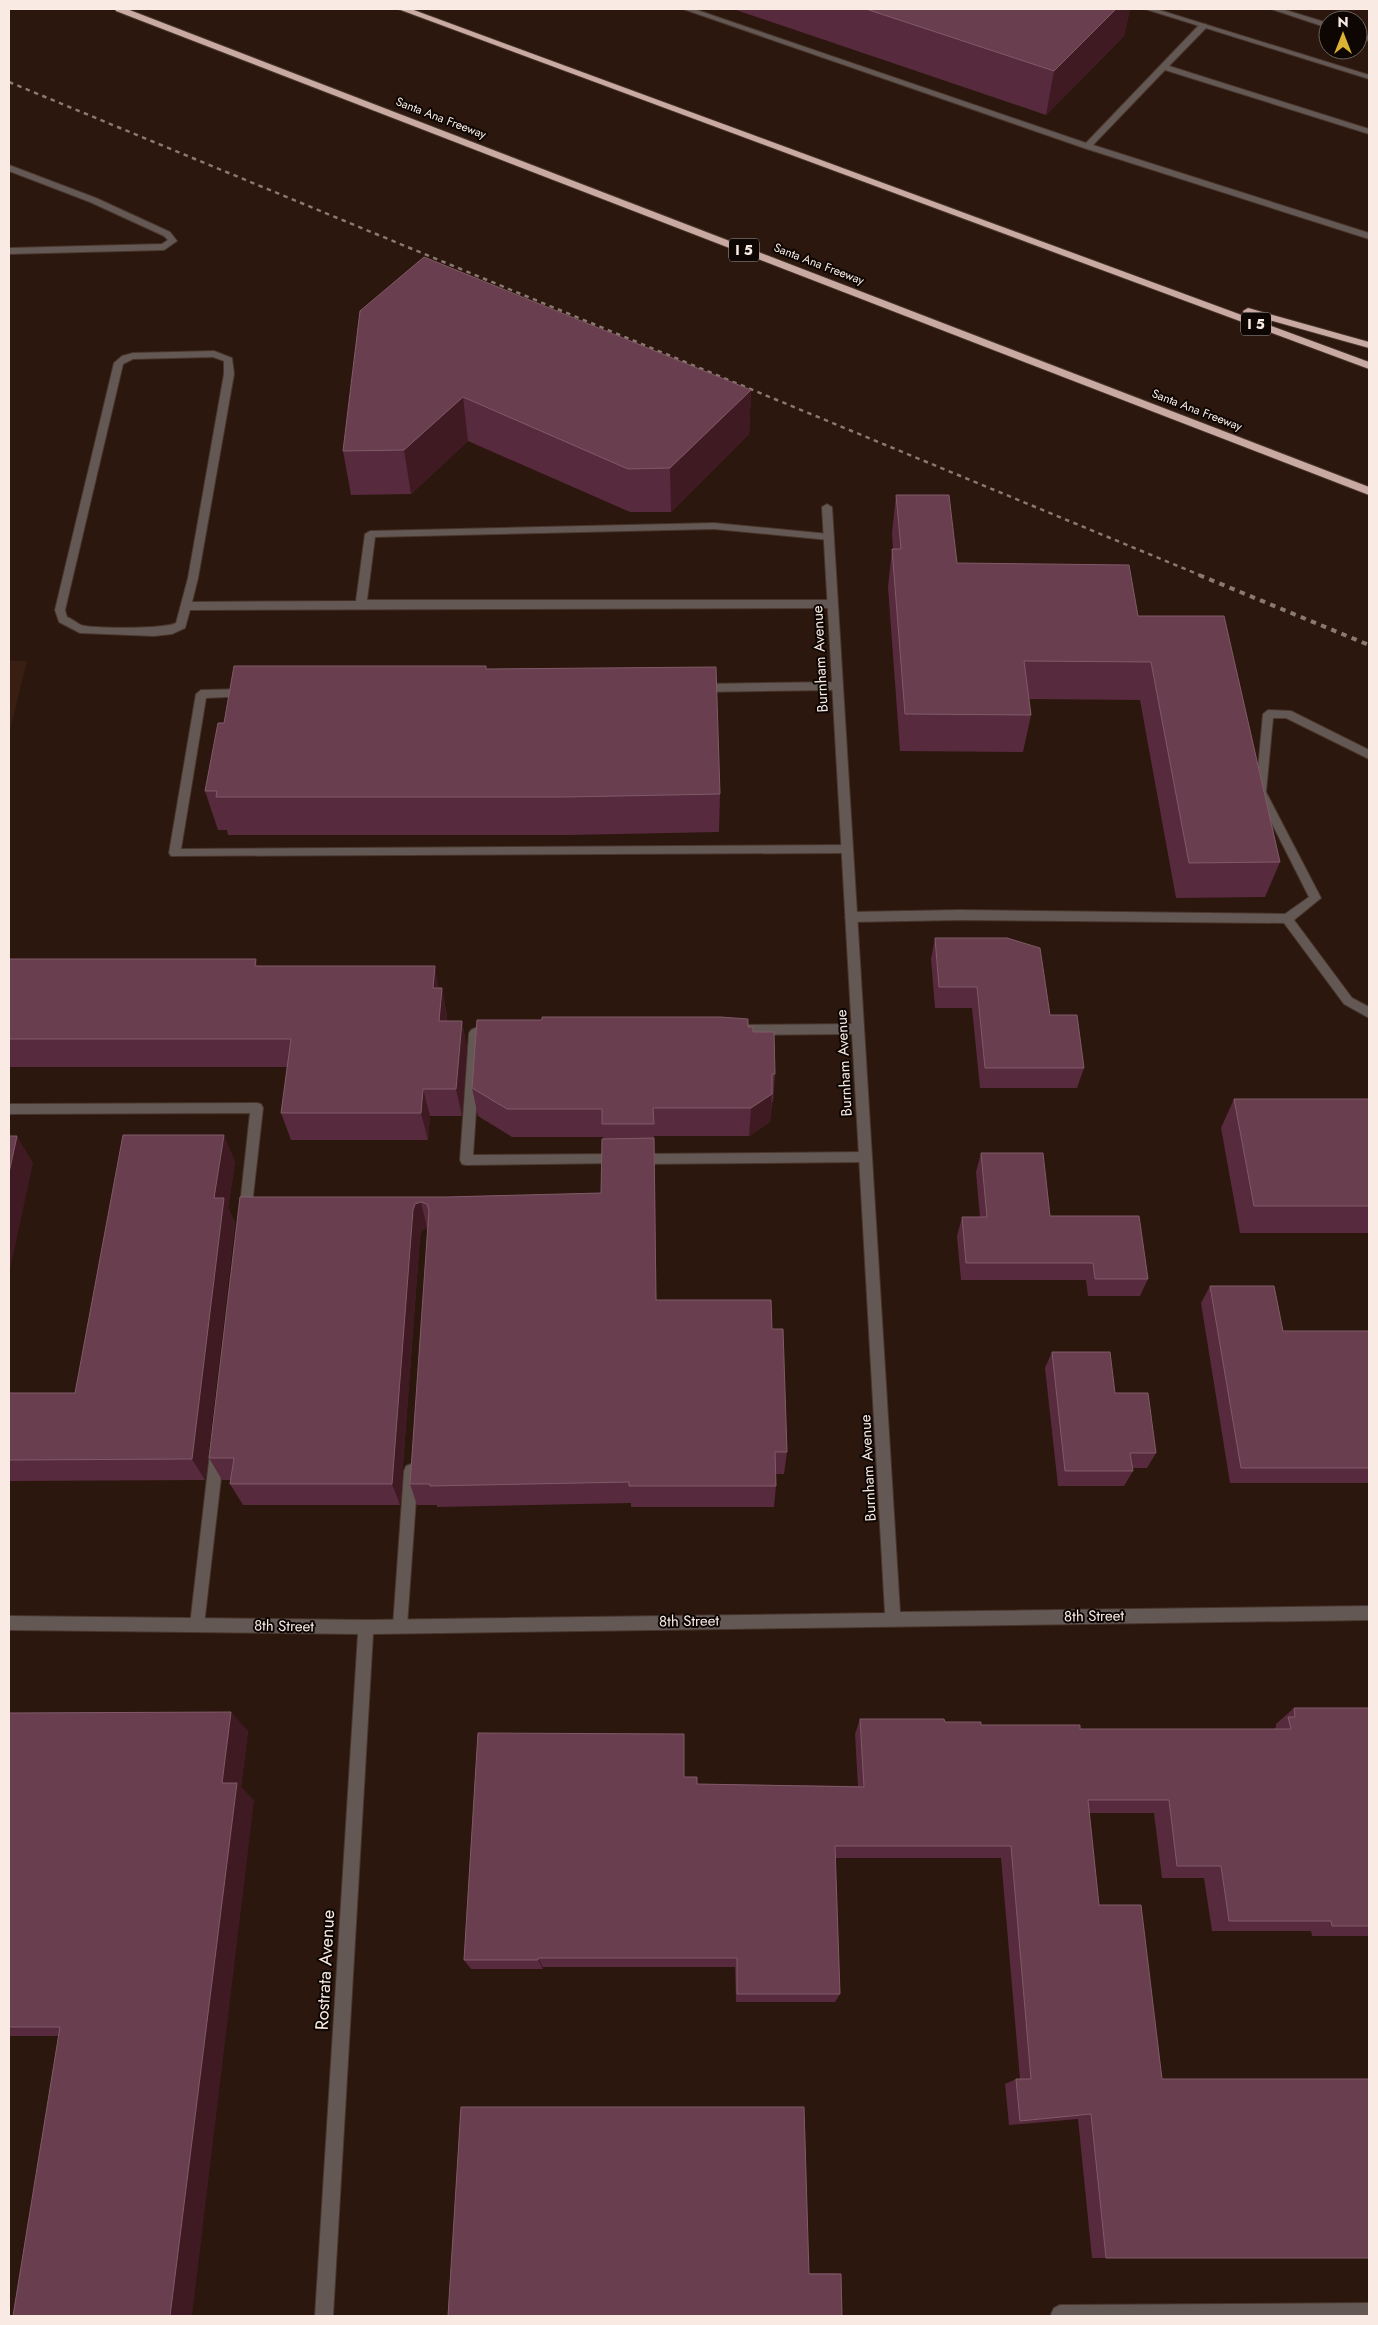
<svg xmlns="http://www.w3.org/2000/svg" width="1378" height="2325" font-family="Jost,sans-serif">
<rect width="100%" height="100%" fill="#2b170d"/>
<!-- built -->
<path fill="#391f11" d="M9 661H27L9 734Z"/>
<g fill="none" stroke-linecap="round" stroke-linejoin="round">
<defs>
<g id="lane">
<path d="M683 9H694L1086 143 1200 24H1206V28L1169 66 1369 129V134L1165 70 1093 145 1369 233V239L1084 148Z"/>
<path d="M9 165 96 198 170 232 177 241 164 250 9 254V248L162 244 168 240 164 236 90 202 9 171Z"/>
<path d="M214 351 232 358 234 374 198 578 192 602 356 601 365 534 370 531 714 523 829 534 834 537 829 540 714 529 375 537 367 600H833L838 604 833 608 190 610 185 628 172 634 154 636 80 633 59 622 55 610 114 363 122 356 133 353ZM213 357 224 361V374L188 578 176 623C165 629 94 629 81 625 77 623 72 619 67 617L65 610 123 364 133 359Z"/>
<path d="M838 682 843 686 838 690 700 692 695 688 700 684Z"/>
<path d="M245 689 249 690V696L206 698 181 849 847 845 853 849 847 853 171 856 169 853 196 694 201 690Z"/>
<path d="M1268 710 1291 711 1369 750V759L1286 718H1273L1266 792 1321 898 1294 920 1352 998 1369 1007V1018L1344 1004 1284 923 960 920 851 922 845 917 851 912 960 910 1285 914 1309 897 1256 792 1263 714Z"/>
<path d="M858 1024 862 1026 864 1029 862 1032 858 1034 736 1035 732 1033 730 1030 732 1027 736 1025Z"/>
<path d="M475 1028 497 1030 499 1033 497 1036 481 1038 473 1155 617 1154 621 1155 623 1159 621 1163 466 1165 462 1164 460 1160 469 1033 471 1030Z"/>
<path d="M257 1103 261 1104 263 1108 251 1214 249 1218 245 1220 241 1218 239 1214 250 1113 9 1114V1104Z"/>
<path d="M866 1152 870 1153 872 1157 870 1161 866 1162 637 1164 633 1163 631 1159 633 1155 637 1154Z"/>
<path d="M217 1446 222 1447 224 1452 204 1625 202 1630 197 1632 192 1630 190 1625 210 1452 212 1447Z"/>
<path d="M411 1464 416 1466 418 1471 407 1626 405 1631 400 1633 395 1631 393 1626 404 1471 406 1466Z"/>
<path d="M1369 2303V2316H1052L1051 2314 1054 2308 1060 2305Z"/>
</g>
<g id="street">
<path d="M1145 9H1156L1369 75V79Z"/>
<path d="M1271 9H1282L1328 23V28Z"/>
<path d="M1358 33 1369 36V41L1358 38Z"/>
<path d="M827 504 832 507 900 1612 1369 1606V1620L373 1634 333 2316H315L358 1634 9 1630V1616L366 1620 885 1613 822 507Z"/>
</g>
<g id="highway">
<path d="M115 9H127L1369 487V495L116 11Z"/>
<path d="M398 9H411L1369 362V369Z"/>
<path d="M1248 308 1369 342V348L1244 313 1243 311Z"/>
</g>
</defs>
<!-- lane casing -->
<use href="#lane" stroke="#48352b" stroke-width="2"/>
<!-- street casing -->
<use href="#street" stroke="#48352b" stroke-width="2"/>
<!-- highway casing -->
<use href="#highway" stroke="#48352b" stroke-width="2"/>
<!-- lane -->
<use href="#lane" fill="#645855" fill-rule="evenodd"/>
<!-- street -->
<use href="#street" fill="#645855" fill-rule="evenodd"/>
<!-- highway -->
<use href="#highway" fill="#c8aaa3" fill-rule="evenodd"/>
<!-- rail-far1 -->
<path stroke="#8a7970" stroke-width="2.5" stroke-dasharray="4.5 4.5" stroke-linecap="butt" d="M9 82 1202 576"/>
<!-- rail -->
<path stroke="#8a7970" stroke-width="4" stroke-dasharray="5.5 5.5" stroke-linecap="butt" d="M1199 575 1369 645"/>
</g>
<!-- wall -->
<g fill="#582a3e">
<path d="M733 9H1130L1124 36 1046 115Z"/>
<path d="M360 311 751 390 749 434 671 512H630L468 441 411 494 351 495 343 451Z"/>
<path d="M896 495 957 563 1138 616 1280 862 1265 897 1176 898 1140 700 1029 699 1031 715 1023 752 900 751 888 587 892 549H893L892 533Z"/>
<path d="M486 666V669L720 794 719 832 568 835H228L227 830H218L205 791 224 723Z"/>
<path d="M935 938 1050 1015 1084 1068 1077 1088H980L972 1008H935L931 959Z"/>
<path d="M9 959 259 966 442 988 447 1017V1021H462L467 1049 462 1116H430L428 1140H291L281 1113 288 1067H9Z"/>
<path d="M748 1027 753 1032 775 1074 773 1102H772L770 1122 749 1136H654L656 1300 772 1329 787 1452 784 1474H776V1486L774 1507H631V1503L437 1507V1505H417L410 1484 428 1228H427L422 1230 420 1236 400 1505H243L230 1484 231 1480H222L209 1458 240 1197H446L601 1193 603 1137H512L478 1116 472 1088Z"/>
<path d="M1234 1099H1369V1233H1240L1221 1128Z"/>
<path d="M981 1153 1050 1216 1148 1279 1140 1296H1088L1086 1280H961L957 1236 962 1217H980L976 1172Z"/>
<path d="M235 1161 228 1208 235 1223 205 1480 9 1481V1393H75Z"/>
<path d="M1210 1286 1283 1331H1369V1483H1230L1201 1303Z"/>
<path d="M1052 1352 1115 1393 1156 1453 1147 1468H1132L1133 1471 1124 1486H1058L1045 1368Z"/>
<path d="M1294 1708H1369V1936H1312L1311 1931H1212L1204 1878H1162L1154 1813H1089L1106 2258H1092L1078 2119 1009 2125 1005 2084 1016 2079H1020L1001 1858H835L840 1994 835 2002H736L735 1967H543V1969H471L464 1960 684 1777 697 1784 858 1786 855 1734 860 1719 945 1722 981 1725 1080 1729H1274L1276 1727V1724Z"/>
<path d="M9 1713 248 1731 241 1787 254 1801 58 2036H9Z"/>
<path d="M809 2273H836L841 2274 448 2316Z"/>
</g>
<!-- shaded-wall -->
<g fill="#3f1a23">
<path d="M1116 9H1130L1124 36 1046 115 1054 71Z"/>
<path d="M751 390 749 434 671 512 670 468Z"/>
<path d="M463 397 468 441 411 494 404 450Z"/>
<path d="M256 959 266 988 255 966Z"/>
<path d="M435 966 440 995 433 988Z"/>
<path d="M442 988 447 1017 444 1049 439 1021Z"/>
<path d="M462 1021 467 1049 462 1116 456 1089Z"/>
<path d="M423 1089 430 1116 428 1140 421 1113Z"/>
<path d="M772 1094 770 1122 749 1136 751 1108Z"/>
<path d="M224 1135 235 1161 228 1208 235 1223 205 1480 192 1459 214 1198Z"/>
<path d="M17 1136 33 1163 9 1274V1173Z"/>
<path d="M654 1138 655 1165 657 1324 656 1300Z"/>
<path d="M421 1202 427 1228 422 1230 420 1236 400 1505 392 1484 413 1210 415 1204Z"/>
<path d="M231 1712 248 1731 241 1787 254 1801 192 2316H170L222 1783Z"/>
<path d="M538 1958 543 1967V1969L538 1960Z"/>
</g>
<!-- building -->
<g fill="#693f50" stroke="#805a67">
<path d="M866 9H1116L1054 71Z"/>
<path d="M424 257 751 390 670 468 628 469 463 397 404 450 343 451 360 311Z"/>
<path d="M896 495H949L957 563 1129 565 1138 616H1224L1280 862 1189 863 1151 662 1024 661 1031 715 905 714 892 549H901Z"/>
<path d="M234 666H486V669L716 667 720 794 565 797H216L217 791H205L218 723H224Z"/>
<path d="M935 938H1007L1040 948 1050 1015H1077L1084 1068H985L977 987H939Z"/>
<path d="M9 959H256L255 966H435L433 988H442L439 1021H462L456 1089H423L421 1113H281L291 1039H9Z"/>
<path d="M542 1017H721L748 1019V1027H753V1032H774L775 1074H772V1094L751 1108H653L654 1124H602V1109H507L472 1088 477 1020H542Z"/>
<path d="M1234 1099H1369V1206H1254Z"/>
<path d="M123 1135H224L214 1198H224L192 1459 9 1460V1393H75Z"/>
<path d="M9 1136H17L9 1173Z"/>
<path d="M654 1138 656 1300H771L772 1329H783L787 1452H775L776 1486H629V1482L430 1486V1484H410L429 1210 427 1204 421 1202 415 1204 413 1210 392 1484H230L234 1458H209L240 1197H446L601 1193 602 1139Z"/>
<path d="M981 1153H1043L1050 1216H1139L1148 1279H1095L1093 1263H966L962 1217H987Z"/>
<path d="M1210 1286H1274L1283 1331H1369V1468H1241Z"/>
<path d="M1052 1352H1110L1115 1393H1148L1156 1453H1130L1133 1471H1065Z"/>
<path d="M1294 1708H1369V1926H1332L1331 1921H1229L1221 1866H1177L1169 1800H1088L1099 1905H1141L1162 2079H1369V2258H1106L1091 2114 1020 2121 1016 2079H1031L1011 1846H835L840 1994H737V1958H538V1960H464L478 1733 684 1734V1777H697V1784L864 1787 860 1719H944L945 1722H981V1725H1080V1729H1291L1288 1717H1295Z"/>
<path d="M231 1712 222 1783H237L170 2316H13L60 2027H9V1713Z"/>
<path d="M461 2107H804L809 2274H841L842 2316H448Z"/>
</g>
<g text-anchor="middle" stroke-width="4" stroke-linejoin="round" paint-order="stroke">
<!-- far-street labels -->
<g font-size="12" fill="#f9ebe4" stroke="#0d0603">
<text transform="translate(441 118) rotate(21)" y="4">Santa Ana Freeway</text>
<text transform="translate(819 264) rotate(21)" y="4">Santa Ana Freeway</text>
<text transform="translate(1197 410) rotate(21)" y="4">Santa Ana Freeway</text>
</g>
<!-- shield labels -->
<g fill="#0d0603" stroke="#b2a6a0" stroke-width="1">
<rect x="729" y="238.5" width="30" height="23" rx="4"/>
<rect x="1241" y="312.5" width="30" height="23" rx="4"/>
</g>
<g font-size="14" font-weight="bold" fill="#f9ebe4">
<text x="744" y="255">I 5</text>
<text x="1256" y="329">I 5</text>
</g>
<!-- street labels -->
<g font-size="15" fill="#f9ebe4" stroke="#0d0603">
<text transform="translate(820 659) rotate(-93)" y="5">Burnham Avenue</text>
<text transform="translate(844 1063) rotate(-93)" y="5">Burnham Avenue</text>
<text transform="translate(868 1468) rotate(-93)" y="5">Burnham Avenue</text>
<text transform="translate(1094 1616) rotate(-1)" y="5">8th Street</text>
<text transform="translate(689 1621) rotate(-1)" y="5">8th Street</text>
<text transform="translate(284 1626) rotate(1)" y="5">8th Street</text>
</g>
<!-- near-street labels -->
<g font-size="18" fill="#f9ebe4" stroke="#0d0603">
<text transform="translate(325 1970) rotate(-87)" y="6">Rostrata Avenue</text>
</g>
</g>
<!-- border -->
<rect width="1378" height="2325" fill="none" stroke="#f9ebe4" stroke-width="20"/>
<!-- north arrow -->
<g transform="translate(1343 35)"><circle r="24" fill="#0d0603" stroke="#6b625d"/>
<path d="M0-4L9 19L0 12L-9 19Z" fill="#dcb233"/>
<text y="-8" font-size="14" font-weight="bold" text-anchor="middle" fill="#f9ebe4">N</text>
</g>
</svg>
